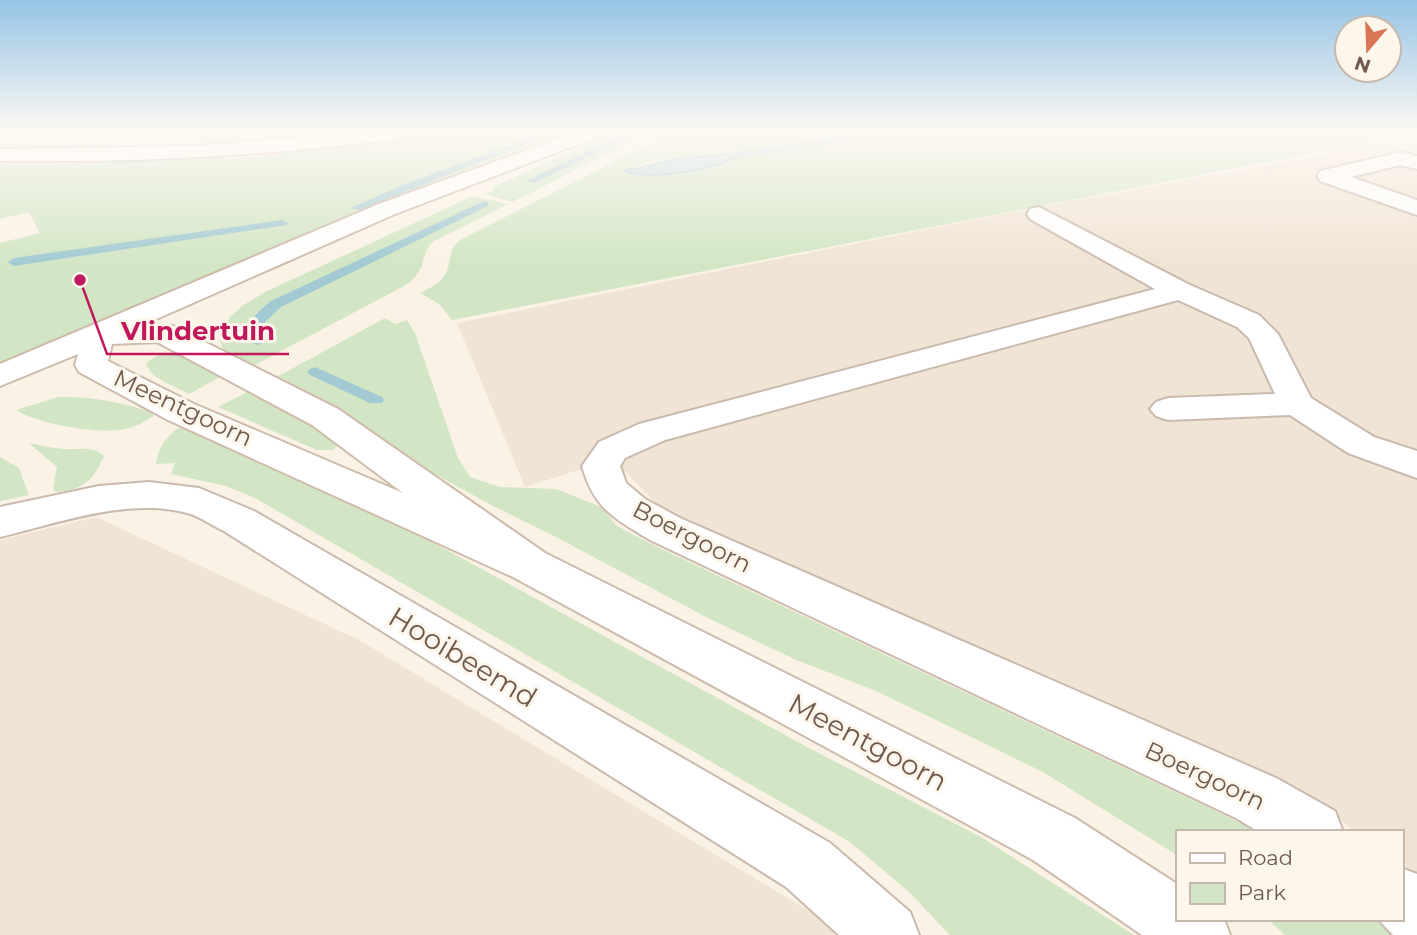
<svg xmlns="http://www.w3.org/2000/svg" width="1417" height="935" font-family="Montserrat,sans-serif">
<rect width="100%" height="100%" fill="#faf2e5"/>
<!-- residential -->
<g fill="#f1e4d4">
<path d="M0 133H376L207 150H0Z"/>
<path d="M1417 137V885L1401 871V832H1355L1313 797 669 517 613 459 525 487 457 323 1023 210Z"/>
<path d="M96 517 359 640 827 922 835 935H0V540Z"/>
</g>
<!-- green -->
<g fill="#d2e6c5">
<path d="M414 133H565L372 208 154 299 0 368V243L40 233 29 212 0 219V164L34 165 210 157 229 159 288 153 303 147 377 140Z"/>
<path d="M610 133H651L512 202 485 194 495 190 492 188Z"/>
<path d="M670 133H868C824 140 780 148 736 154 701 158 657 153 625 172L643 174 696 169 737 157 890 133H1417L452 320 439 304 420 293C428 289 439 284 444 276 453 263 446 251 460 240Z"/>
<path d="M473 196 508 204 434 241C416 257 432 267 404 286L249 368 227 355 222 348 220 337 230 317 242 306 265 292Z"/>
<path d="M385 318 395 324 407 320 415 333 458 458 470 477 500 487 556 489 601 507 617 526 649 543 1260 832H1177V855L1043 772 876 691 794 659 708 618 554 536 493 506 402 456 273 379Z"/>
<path d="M173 353 224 375 189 394C175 386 150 379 146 363L160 354Z"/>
<path d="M251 390 318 424 341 444 332 450H317L218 407Z"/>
<path d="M58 397C91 396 120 402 151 412L154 416C146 420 138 426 129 428 104 436 37 424 16 410Z"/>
<path d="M183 425 330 486 807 747 981 837 1134 935H950L909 892 850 842 255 498 226 486 171 474 175 463 156 464C159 445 167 435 183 425Z"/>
<path d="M29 443C40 445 52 448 64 449 78 450 93 445 104 456 94 480 83 490 57 492L53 490 57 467Z"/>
<path d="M0 457 19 468 29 495 0 501Z"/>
<path d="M1267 919H1376L1392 935H1285Z"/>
</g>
<!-- water -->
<path fill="#bcdbe2" stroke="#a3cad2" stroke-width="2" d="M868 133H890L737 157C715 169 649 181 625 171L675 159 732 154Z"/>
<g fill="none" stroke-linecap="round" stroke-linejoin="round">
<!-- stream -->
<g fill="#a3cad2" fill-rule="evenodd">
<path d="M542 133H553L360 210 351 208 400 186Z"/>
<path d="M626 133H637L535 183 526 181Z"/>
<path d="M484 201 488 202V206L281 307 263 324 261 344 256 345 249 341C246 322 257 312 271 301Z"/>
<path d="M282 220 288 223 286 225 14 266 8 262 14 258Z"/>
<path d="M315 367 382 397 384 400 382 403H370L310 375 307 372 310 369Z"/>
</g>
<defs>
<g id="street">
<path d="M351 133H406L396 139C264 156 133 163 0 161V149L198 146Z"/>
<path d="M1401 152 1417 156V169L1400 165 1351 177 1417 200V215L1320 181 1317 176 1320 171Z"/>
<path d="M1039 207 1190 285 1259 315 1278 334 1311 398 1374 437 1417 451V478L1348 453 1290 415 1168 420 1156 416 1150 409 1156 402 1168 398 1275 394 1249 338 1237 327 1178 300 665 440 625 458 620 466 626 483 645 499 680 518 1276 778 1335 811 1343 832H1259L1236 818 650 540C614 518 594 509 582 466L599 442 639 424 1155 289 1030 219 1027 214 1030 209Z"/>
<path d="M149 482 199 488 254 511 830 843 910 912 919 935H839L786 887 224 531C213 526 202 518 191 514 130 496 59 523 0 537V507L99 486Z"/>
<path d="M1401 868 1417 874V935H1393L1378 919H1401Z"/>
</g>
<path id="secondary" d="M574 133H600L597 137 395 214 145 324 173 326 338 409 545 553 1075 818 1177 884V919H1224L1230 935H1142L1033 860 513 577 168 420 79 372 75 365 78 354 0 386V364L379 204ZM157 342 312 425 403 493 194 404 108 361 112 344Z"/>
</defs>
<!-- street casing -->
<use href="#street" stroke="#cabaad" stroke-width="4"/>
<!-- secondary casing -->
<use href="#secondary" stroke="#cdbbab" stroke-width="4"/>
<!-- street -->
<use href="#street" fill="#fff" fill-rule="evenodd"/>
<!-- secondary -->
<use href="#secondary" fill="#fff" fill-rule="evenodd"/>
</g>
<!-- sky -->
<linearGradient id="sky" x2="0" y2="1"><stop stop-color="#96c4e6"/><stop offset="0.5" stop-color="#fdf9f3"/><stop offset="1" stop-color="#fdf9f3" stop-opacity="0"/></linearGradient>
<rect width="1417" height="264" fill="url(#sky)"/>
<g text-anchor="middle" stroke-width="6" stroke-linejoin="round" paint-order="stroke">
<!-- street labels -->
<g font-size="24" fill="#705a4d" stroke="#fdf6eb">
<text transform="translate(183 408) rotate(25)" y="8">Meentgoorn</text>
<text transform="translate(692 537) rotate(27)" y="8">Boergoorn</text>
<text transform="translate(1205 776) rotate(25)" y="8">Boergoorn</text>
</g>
<!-- near-street labels -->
<g font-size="28" fill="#705a4d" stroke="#fdf6eb">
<text transform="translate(463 657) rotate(31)" y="10">Hooibeemd</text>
<text transform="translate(868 742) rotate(28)" y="10">Meentgoorn</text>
</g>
</g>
<!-- callouts -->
<path fill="none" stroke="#c2185b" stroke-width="2.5" d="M80 280L107 354H289"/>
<circle fill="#c2185b" stroke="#fdf6eb" stroke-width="2.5" cx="80" cy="280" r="7"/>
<g font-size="26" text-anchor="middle" font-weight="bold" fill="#c2185b" stroke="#fdf6eb" stroke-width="6" stroke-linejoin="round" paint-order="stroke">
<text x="198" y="340">Vlindertuin</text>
</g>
<!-- legend -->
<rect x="1176" y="830" width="228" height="91" fill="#fdf6eb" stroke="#c5b8ac" stroke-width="2"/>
<rect x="1190" y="853" width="35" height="10" fill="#ffffff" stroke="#c5b8ac" stroke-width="2"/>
<text x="1238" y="865" font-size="21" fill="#705a4d">Road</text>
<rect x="1190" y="883" width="35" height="21" fill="#d2e6c5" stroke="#c5b8ac" stroke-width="2"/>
<text x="1238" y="900" font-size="21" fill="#705a4d">Park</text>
<!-- north arrow -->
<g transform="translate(1368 49) rotate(199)"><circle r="33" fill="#fdf6eb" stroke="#c5b8ac" stroke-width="2"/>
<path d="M0-5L12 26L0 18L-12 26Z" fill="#d97556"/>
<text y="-10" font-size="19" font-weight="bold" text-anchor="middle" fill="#705a4d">N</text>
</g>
</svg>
